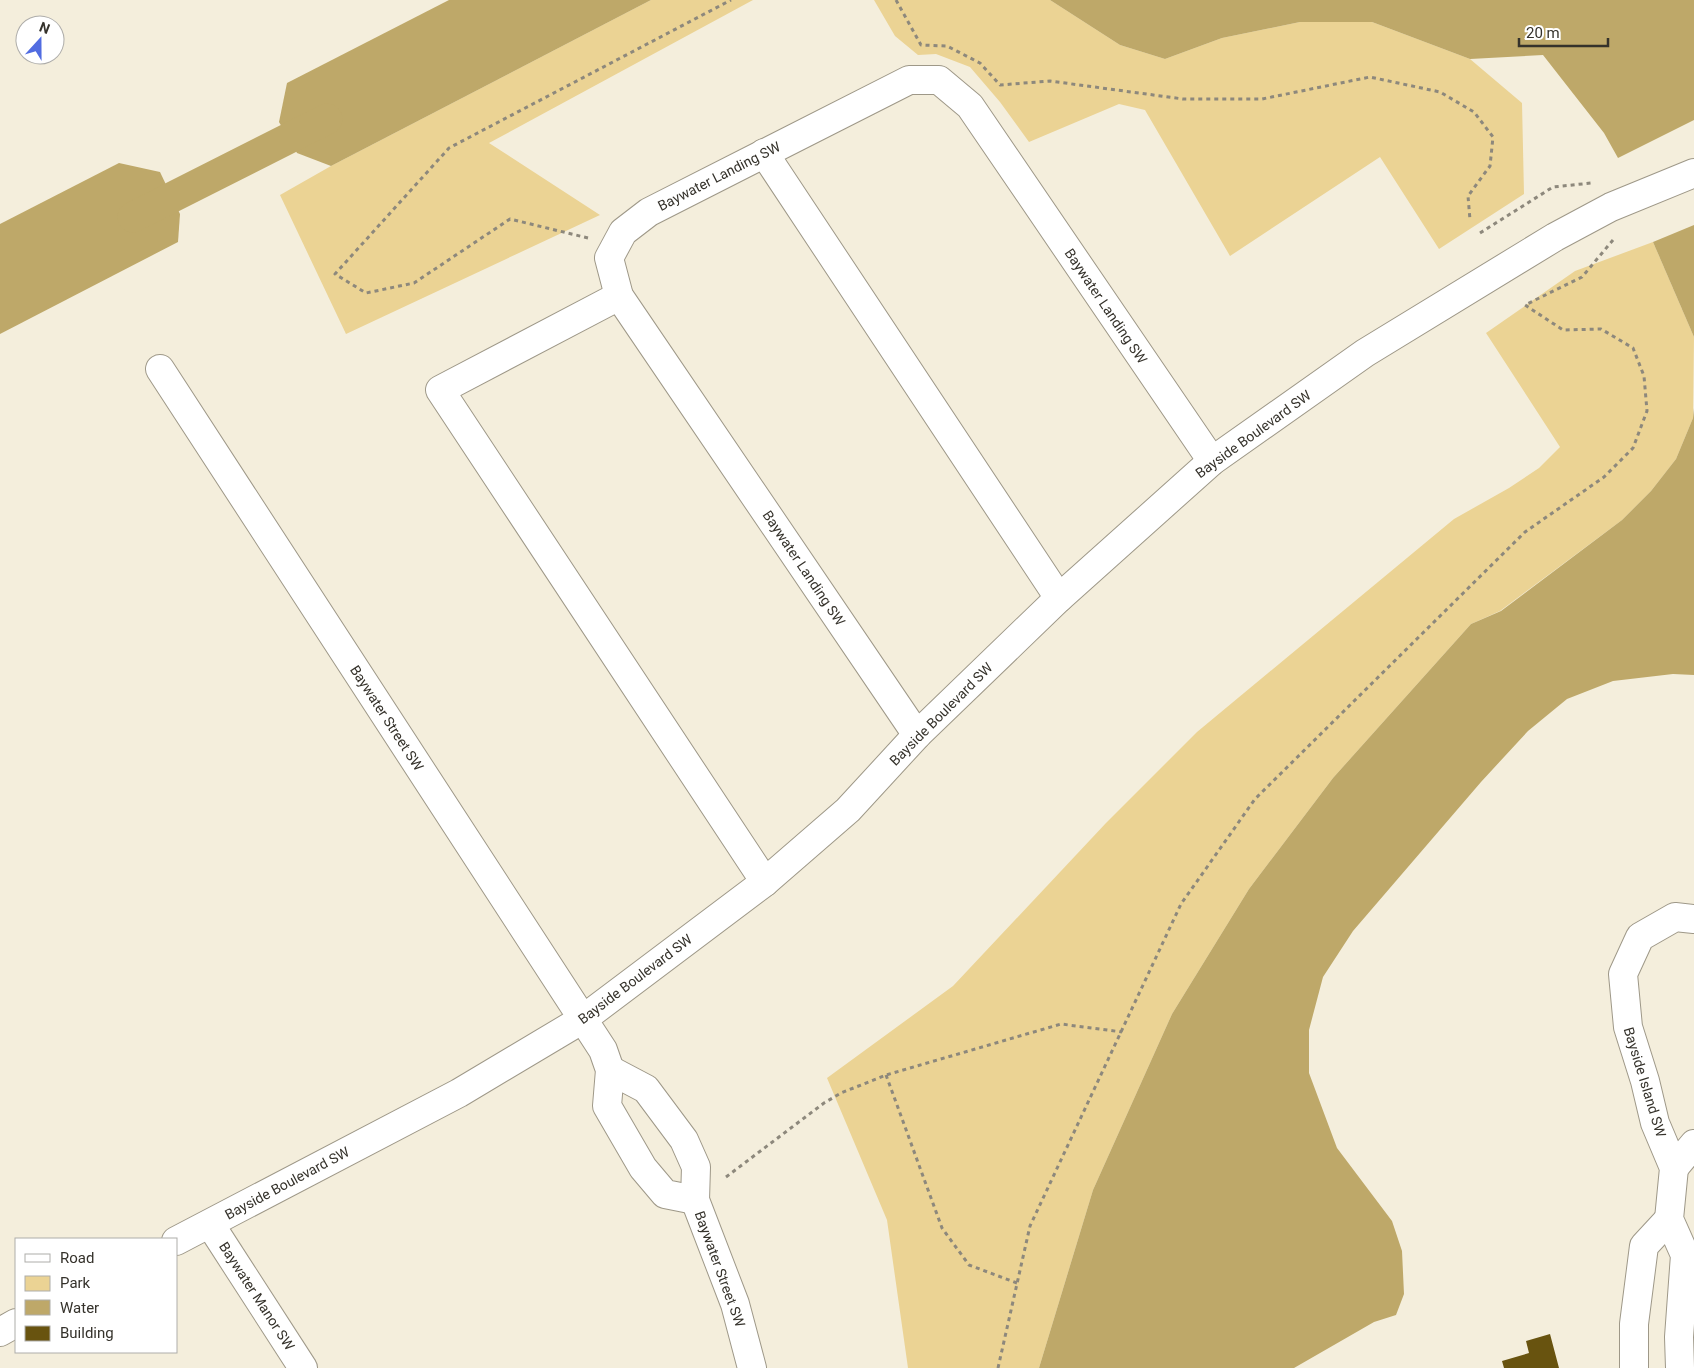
<svg xmlns="http://www.w3.org/2000/svg" width="1694" height="1368" font-family="Roboto,sans-serif">
<rect width="100%" height="100%" fill="#f4eedc"/>
<!-- green -->
<g fill="#ebd394">
<path d="M651 0H753L489 143 600 215 346 334 280 195 331 166Z"/>
<path d="M874 0H1050L1120 45 1165 59 1222 38 1300 22H1372L1470 59 1522 103 1524 194 1439 249 1380 157 1230 256 1145 110 1119 104 1029 142 1000 102 970 67 936 54 918 55 895 36Z"/>
<path d="M1653 242 1694 337 1693 418 1676 459 1651 491 1622 520 1500 611 1471 624 1333 778 1249 889 1172 1014 1093 1190 1039 1368H908L887 1220 827 1078 953 986 1106 823 1197 732 1454 519 1509 488 1539 468 1560 447 1486 333 1575 271Z"/>
</g>
<!-- water -->
<g fill="#bea869">
<path d="M449 0H651L331 166 297 153 279 122 287 83Z"/>
<path d="M1050 0H1694V120L1618 158 1604 133 1543 55 1470 59 1372 22H1300L1222 38 1165 59 1120 45Z"/>
<path d="M119 163 160 172 180 214 178 242 0 334V224Z"/>
<path d="M1694 225V337L1653 242Z"/>
<path d="M1694 408V675L1673 674 1613 681 1567 699 1528 731 1481 782 1353 931 1323 977 1309 1030V1073L1337 1148 1392 1221 1402 1251 1404 1294 1396 1315 1374 1322 1294 1368H1039L1093 1190 1172 1014 1249 889 1333 778 1471 624 1501 611 1622 520 1651 491 1676 459 1693 418Z"/>
</g>
<g fill="none" stroke-linecap="round" stroke-linejoin="round">
<!-- canal -->
<path stroke="#bea869" stroke-width="31" d="M133 217 327 119"/>
</g>
<!-- building -->
<path fill="#68530f" d="M1550 1334 1559 1368H1504L1502 1361 1529 1353 1526 1341Z"/>
<g fill="none" stroke-linecap="round" stroke-linejoin="round">
<defs>
<g id="minor">
<path d="M764 153 1059 598"/>
<path d="M619 296 440 390 765 882"/>
<path d="M160 369 603 1050 610 1070 607 1106 643 1168 665 1194 695 1200"/>
<path d="M917 735 619 296 609 258 623 232 649 212 909 80H939L970 106 1212 461"/>
<path d="M610 1070 646 1089 684 1140 696 1167 695 1200 735 1304 752 1368"/>
<path d="M1674 1168 1694 1144"/>
<path d="M210 1224 303 1368"/>
<path d="M176 1241 459 1093 583 1019 765 882 848 810 917 735 1059 598 1212 461 1365 353 1555 237 1611 207 1694 173"/>
<path d="M0 1332 16 1323"/>
<path d="M1634 1368V1324L1644 1246 1669 1219"/>
<path d="M1680 1368 1679 1337 1685 1255 1669 1219 1674 1168 1655 1123 1645 1081 1628 1027 1623 974 1640 937 1675 917 1694 919"/>
</g>
</defs>
<!-- minor casing -->
<use href="#minor" stroke="#9e9888" stroke-width="30"/>
<!-- path -->
<g stroke="#8d887c" stroke-width="3" stroke-dasharray="4 4" stroke-linecap="butt">
<path d="M896 0 921 45 947 46 980 63 1000 85 1050 81 1183 99H1262L1370 77 1440 92 1474 112 1493 137 1490 166 1468 196 1470 220"/>
<path d="M1480 233 1553 187 1591 183"/>
<path d="M588 238 510 219 414 283 366 293 335 274 449 148 731 0"/>
<path d="M886 1075 942 1228 969 1265 1017 1283"/>
<path d="M726 1177 824 1103 841 1093 886 1075 1061 1024 1122 1032"/>
<path d="M998 1368 1030 1226 1181 904 1255 799 1525 532 1604 477 1633 448 1647 411 1644 376 1633 348 1601 329 1563 330 1525 305 1582 277 1613 240"/>
</g>
<!-- minor -->
<use href="#minor" stroke="#fff" stroke-width="28"/>
</g>
<g text-anchor="middle" stroke-width="5" stroke-linejoin="round" paint-order="stroke">
<!-- street labels -->
<g font-size="14" fill="#35322b" stroke="#fff">
<text transform="translate(719 176) rotate(-27)" y="5">Baywater Landing SW</text>
<text transform="translate(1106 306) rotate(56)" y="5">Baywater Landing SW</text>
<text transform="translate(1253 434) rotate(-36)" y="5">Bayside Boulevard SW</text>
<text transform="translate(804 568) rotate(56)" y="5">Baywater Landing SW</text>
<text transform="translate(941 714) rotate(-45)" y="5">Bayside Boulevard SW</text>
<text transform="translate(387 718) rotate(57)" y="5">Baywater Street SW</text>
<text transform="translate(635 979) rotate(-37)" y="5">Bayside Boulevard SW</text>
<text transform="translate(1645 1082) rotate(73)" y="5">Bayside Island SW</text>
<text transform="translate(287 1183) rotate(-28)" y="5">Bayside Boulevard SW</text>
<text transform="translate(720 1269) rotate(70)" y="5">Baywater Street SW</text>
<text transform="translate(257 1296) rotate(57)" y="5">Baywater Manor SW</text>
</g>
</g>
<!-- legend -->
<rect x="15" y="1238" width="162" height="115" fill="#ffffff" stroke="#aeadaa"/>
<rect x="25" y="1254" width="25" height="8" fill="#ffffff" stroke="#aeadaa"/>
<text x="60" y="1263" font-size="15" fill="#35322b">Road</text>
<rect x="25" y="1276" width="25" height="15" fill="#ebd394" stroke="#aeadaa"/>
<text x="60" y="1288" font-size="15" fill="#35322b">Park</text>
<rect x="25" y="1300" width="25" height="15" fill="#bea869" stroke="#aeadaa"/>
<text x="60" y="1313" font-size="15" fill="#35322b">Water</text>
<rect x="25" y="1326" width="25" height="15" fill="#68530f" stroke="#aeadaa"/>
<text x="60" y="1338" font-size="15" fill="#35322b">Building</text>
<!-- north arrow -->
<g transform="translate(40 40) rotate(21)"><circle r="24" fill="#ffffff" stroke="#aeadaa"/>
<path d="M0-4L9 19L0 12L-9 19Z" fill="#516ce1"/>
<text y="-8" font-size="14" font-weight="bold" text-anchor="middle" fill="#35322b">N</text>
</g>
<!-- scale -->
<path d="M1519 38v8h89v-8" fill="none" stroke="#35322b" stroke-width="2.5"/>
<text x="1526" y="38" font-size="15" fill="#35322b" stroke="#ffffff" stroke-width="4" paint-order="stroke">20 m</text>
</svg>
